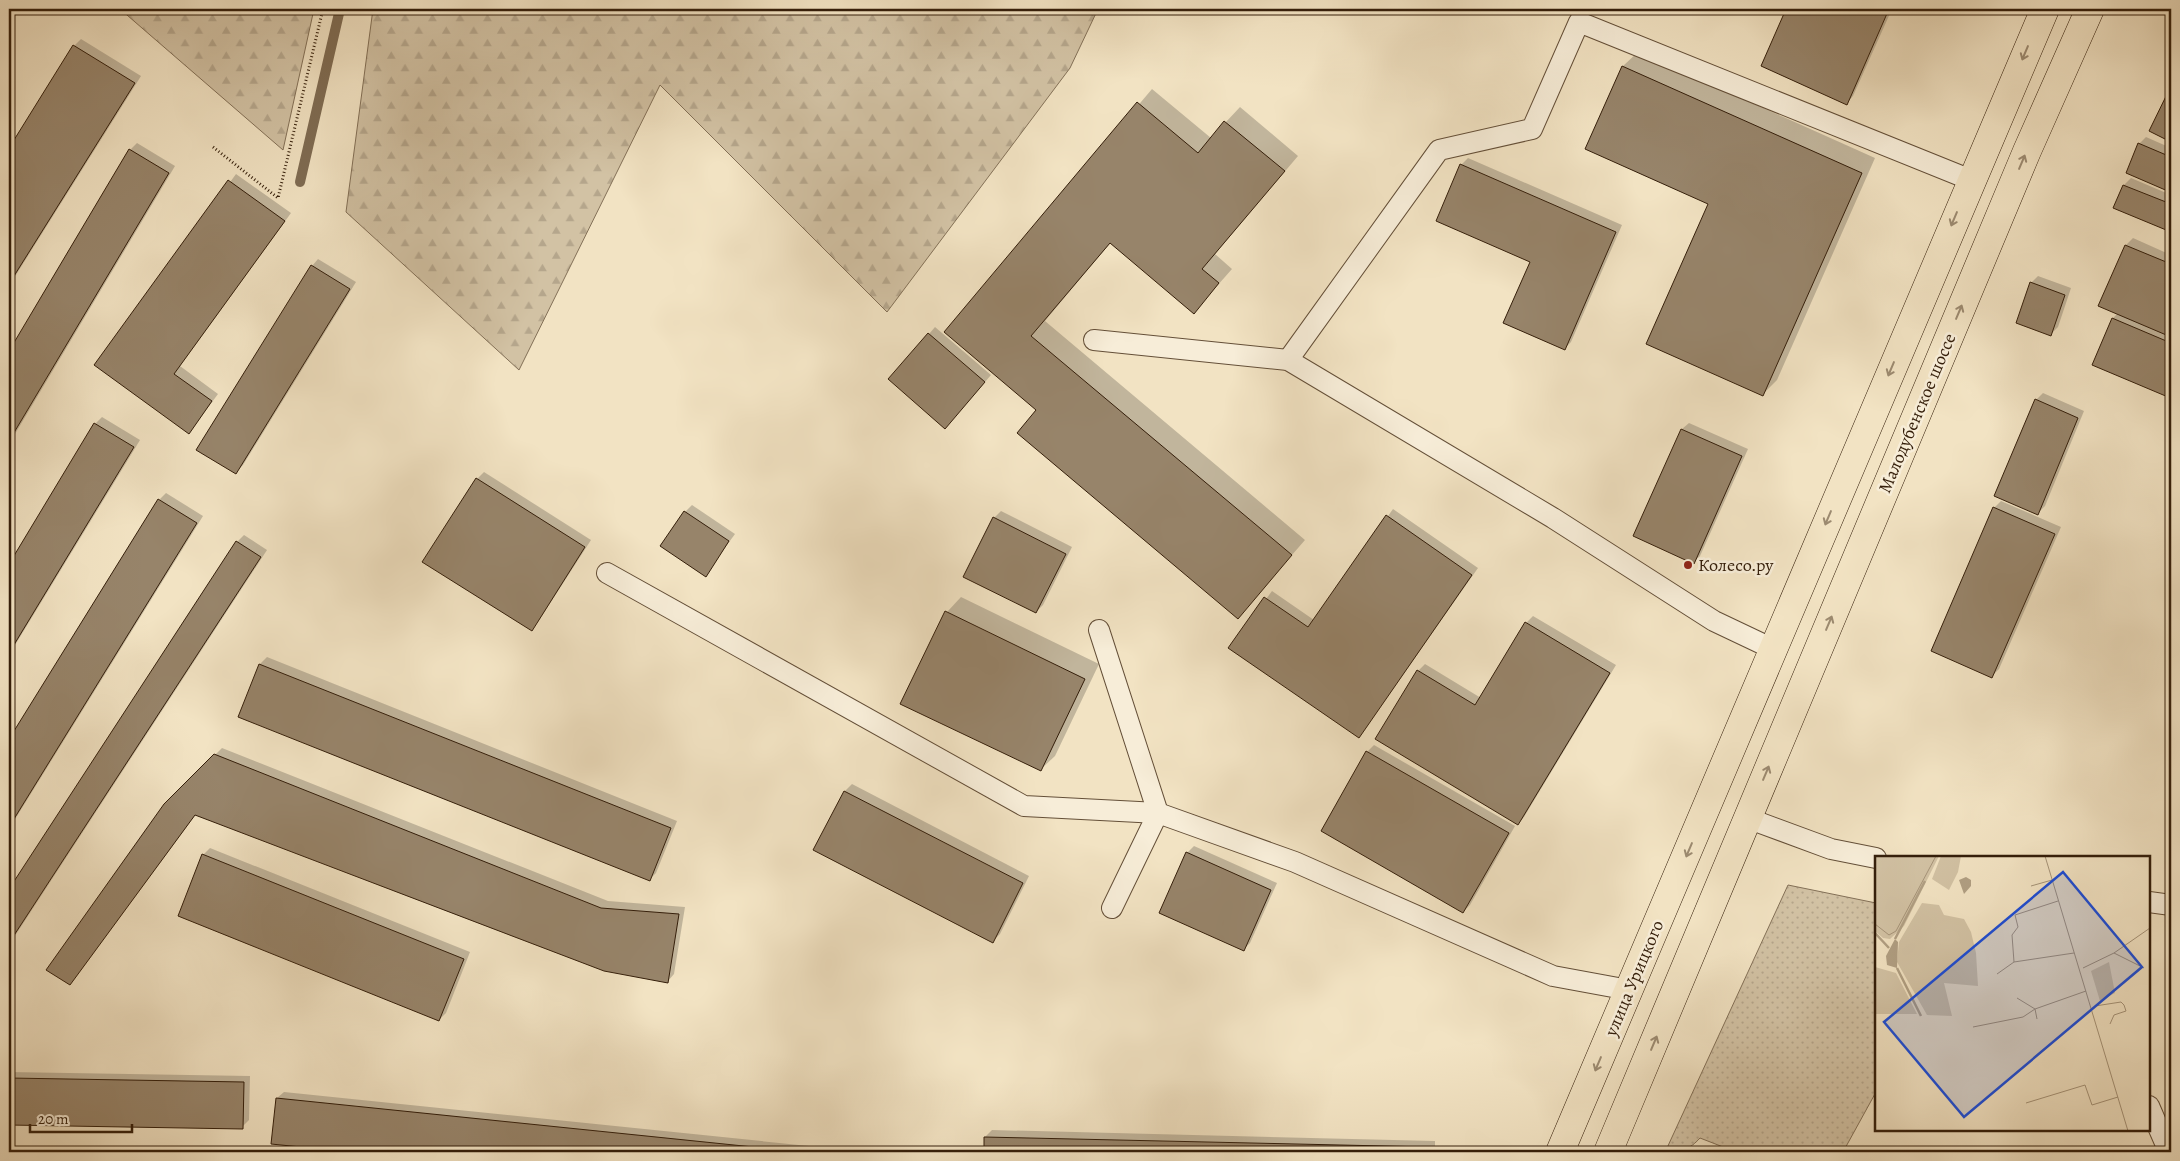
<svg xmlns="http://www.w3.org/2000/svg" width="2180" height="1161" font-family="Alegreya,serif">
<defs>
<pattern id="grass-dots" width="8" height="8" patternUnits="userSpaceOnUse" patternTransform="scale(1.25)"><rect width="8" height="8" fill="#d2c2a4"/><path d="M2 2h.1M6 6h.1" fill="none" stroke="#b5a68c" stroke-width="1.8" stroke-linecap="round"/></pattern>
<pattern id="forest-firs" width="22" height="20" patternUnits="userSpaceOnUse" patternTransform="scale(1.25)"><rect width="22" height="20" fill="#d2c2a4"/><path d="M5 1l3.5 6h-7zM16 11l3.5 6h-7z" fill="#b5a68c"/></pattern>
</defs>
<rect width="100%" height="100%" fill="#f2e3c3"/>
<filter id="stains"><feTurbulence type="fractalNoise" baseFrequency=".004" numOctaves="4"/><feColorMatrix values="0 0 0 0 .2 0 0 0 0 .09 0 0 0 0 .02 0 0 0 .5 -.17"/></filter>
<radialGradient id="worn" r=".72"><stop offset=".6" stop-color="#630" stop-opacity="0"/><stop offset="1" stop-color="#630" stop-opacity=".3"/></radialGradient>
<!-- grass -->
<path fill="url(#grass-dots)" stroke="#837057" d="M1788 885 1876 903V1092L1843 1152H1736L1700 1138C1689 1150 1683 1151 1667 1148Z"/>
<!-- forest -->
<g fill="url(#forest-firs)" stroke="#837057">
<path d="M120 9H314L283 150Z"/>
<path d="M373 9H1098L1070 68 887 312 660 85 519 370 346 212Z"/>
</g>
<!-- shadow -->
<g fill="#0003">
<path d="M1788 9H1892L1853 96 1847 103 1763 66Z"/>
<path d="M81 39 141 76 9 286V150L74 46Z"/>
<path d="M1638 52 1875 158 1777 380 1763 394 1710 203 1587 148 1623 66Z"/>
<path d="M1152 89 1211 138 1240 107 1298 156 1215 254 1232 269 1194 312 1111 242 1045 321 1305 540 1238 617 1038 410 946 332Z"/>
<path d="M2171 89V140L2151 130Z"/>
<path d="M2146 137 2171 148 2170 190 2139 144Z"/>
<path d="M137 143 175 166 9 444V353L130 150Z"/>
<path d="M1468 158 1622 225 1571 342 1564 349 1531 261 1461 165Z"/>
<path d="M236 174 291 213 180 366 218 394 189 433 96 365Z"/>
<path d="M2131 178 2171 195V231L2115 207 2124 185Z"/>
<path d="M2133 238 2171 255V392L2168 396 2094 365 2113 318 2118 313 2100 306 2126 245Z"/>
<path d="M318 259 356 282 243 465 236 472 312 266Z"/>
<path d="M2038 276 2071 288 2058 327 2051 334 2031 283Z"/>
<path d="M935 327 991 375 952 420 929 334Z"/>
<path d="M2043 393 2084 411 2045 506 2038 513 2036 400Z"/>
<path d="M102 417 140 440 9 655V566L95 424Z"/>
<path d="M1689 423 1748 449 1700 556 1694 562 1634 536 1682 429Z"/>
<path d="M484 472 591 540 538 622 531 629 477 479Z"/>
<path d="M166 493 203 516 9 829V742L159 500Z"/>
<path d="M2001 501 2061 527 1999 669 1992 676 1933 650 1994 508Z"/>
<path d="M692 505 735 534 705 575 685 512Z"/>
<path d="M1393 509 1478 568 1359 737 1230 648 1272 591 1314 620Z"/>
<path d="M1001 511 1072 547 1043 605 1036 612 994 518Z"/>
<path d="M244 535 267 550 9 945V891L237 542Z"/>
<path d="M961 597 1099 664 1055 756 1040 770 902 703 947 612Z"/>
<path d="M1533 616 1616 665 1524 817 1518 824 1418 671 1425 664 1481 698 1526 623Z"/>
<path d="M267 657 677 821 656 873 649 880 240 717 260 664Z"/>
<path d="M1374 745 1515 826 1470 905 1463 912 1367 752Z"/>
<path d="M222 748 608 901 685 907 674 974 668 981 196 814 76 976 165 805Z"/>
<path d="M852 784 1029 876 1000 934 993 941 815 850 845 791Z"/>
<path d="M1194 846 1277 883 1250 943 1243 950 1187 853Z"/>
<path d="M210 848 470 952 446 1013 439 1020 203 855Z"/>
<path d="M9 1072 250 1076 249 1120 242 1127 9 1123Z"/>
<path d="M284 1092 848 1150V1152H363L273 1143 277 1098Z"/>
<path d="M992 1130 1435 1141V1152H985V1137Z"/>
</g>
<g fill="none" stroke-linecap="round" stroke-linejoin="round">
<!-- stream -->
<path stroke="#7f6c53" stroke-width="10" d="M300 182 340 9"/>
</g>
<!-- building -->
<g fill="#97846a" stroke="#341e0a">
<path d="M1786 9H1889L1847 105 1761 66Z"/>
<path d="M73 45 135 83 9 284V148Z"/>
<path d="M1622 66 1862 173 1763 396 1646 344 1708 204 1585 149Z"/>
<path d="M2171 86V142L2149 131Z"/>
<path d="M1137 102 1198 153 1224 121 1285 171 1202 269 1219 283 1194 314 1110 243 1031 336 1292 555 1238 619 1017 433 1036 410 944 332Z"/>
<path d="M2138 143 2171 157 2170 192 2126 173Z"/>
<path d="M129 149 169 173 9 441V351Z"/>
<path d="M1460 164 1616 232 1565 350 1503 323 1530 262 1436 221Z"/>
<path d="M228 180 285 221 174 374 212 401 189 434 94 365Z"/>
<path d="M2123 185 2171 204V232L2113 208Z"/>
<path d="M2125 245 2171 264V337L2098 306Z"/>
<path d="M311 265 350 289 236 474 196 450Z"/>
<path d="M2030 282 2065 295 2051 336 2016 323Z"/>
<path d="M2112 318 2171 343V389L2168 397 2092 365Z"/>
<path d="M928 333 985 382 945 429 888 379Z"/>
<path d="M2035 399 2078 418 2038 515 1994 496Z"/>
<path d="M94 423 134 447 9 653V564Z"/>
<path d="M1681 429 1742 456 1694 564 1633 536Z"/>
<path d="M476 478 585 547 532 631 422 562Z"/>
<path d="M158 499 197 523 9 827V739Z"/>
<path d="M1993 507 2055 534 1992 678 1931 651Z"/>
<path d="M684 511 729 541 706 577 660 546Z"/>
<path d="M1386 515 1472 575 1359 738 1228 648 1264 597 1308 627Z"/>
<path d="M993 517 1066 554 1036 613 963 577Z"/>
<path d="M236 541 261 557 9 943V889Z"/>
<path d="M945 611 1085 679 1041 771 900 704Z"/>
<path d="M1525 622 1610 673 1518 825 1375 739 1417 670 1475 705Z"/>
<path d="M259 664 671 828 650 881 238 717Z"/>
<path d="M1366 751 1509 833 1463 913 1321 831Z"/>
<path d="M214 754 601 908 679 914 668 983 604 971 195 815 70 985 46 970 164 804Z"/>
<path d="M844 791 1023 883 993 943 813 850Z"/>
<path d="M1186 852 1271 890 1244 951 1159 913Z"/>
<path d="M202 854 464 959 439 1021 178 916Z"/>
<path d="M9 1078 244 1082 243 1129 9 1125Z"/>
<path d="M276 1098 802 1152H351L271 1144Z"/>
<path d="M984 1137 1429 1147V1152H984Z"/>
</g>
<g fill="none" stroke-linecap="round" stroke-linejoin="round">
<defs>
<g id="service">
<path d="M1094 340 1288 360 1553 518 1714 621 1773 649"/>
<path d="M1288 360 1439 150 1532 129 1579 22 1971 180"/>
<path d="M607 573 1024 806 1158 813 1295 862 1553 976 1629 990"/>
<path d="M1099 630 1158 813 1112 908"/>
<path d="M1747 818 1831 849 1876 858"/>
<path d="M2149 902 2171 905"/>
<path d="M2149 1106 2169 1152"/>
</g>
<g id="trunk">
<path d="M1560 1152 2045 9"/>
<path d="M1608 1152 2027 151 2090 9"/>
</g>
</defs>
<!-- service casing -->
<use href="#service" stroke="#644f38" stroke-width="22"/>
<!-- trunk casing -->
<use href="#trunk" stroke="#341e0a" stroke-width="29"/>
<!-- path -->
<path stroke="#341e0a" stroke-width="3" stroke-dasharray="1 2.5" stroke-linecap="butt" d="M213 147 278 198 323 9"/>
<!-- service -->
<use href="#service" stroke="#f7edd8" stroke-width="20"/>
<!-- trunk -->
<use href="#trunk" stroke="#f2e3c3" stroke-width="28"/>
</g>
<!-- one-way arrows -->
<defs><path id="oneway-shaft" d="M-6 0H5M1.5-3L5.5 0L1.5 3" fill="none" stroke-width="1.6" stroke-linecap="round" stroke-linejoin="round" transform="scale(1.25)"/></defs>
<g stroke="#9c8a70">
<use href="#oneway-shaft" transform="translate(2025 53) rotate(113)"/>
<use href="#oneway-shaft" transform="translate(2022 162) rotate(-67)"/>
<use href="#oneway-shaft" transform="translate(1954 219) rotate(113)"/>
<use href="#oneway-shaft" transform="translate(1959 312) rotate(-67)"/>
<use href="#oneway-shaft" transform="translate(1891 369) rotate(113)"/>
<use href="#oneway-shaft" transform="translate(1828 518) rotate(113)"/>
<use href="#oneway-shaft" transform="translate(1829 623) rotate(-67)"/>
<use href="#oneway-shaft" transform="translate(1766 773) rotate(-67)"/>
<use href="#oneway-shaft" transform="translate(1689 850) rotate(113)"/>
<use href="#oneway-shaft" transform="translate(1654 1043) rotate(-67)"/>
<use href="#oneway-shaft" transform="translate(1598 1064) rotate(113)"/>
</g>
<!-- markers -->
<circle fill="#8f2418" stroke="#f7edd8" stroke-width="2" cx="1688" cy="565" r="5"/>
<g text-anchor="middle" stroke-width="5" stroke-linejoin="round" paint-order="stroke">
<!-- street labels -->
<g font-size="18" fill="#341e0a" stroke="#f7edd8">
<text transform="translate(1917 413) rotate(-67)" y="6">Малодубенское шоссе</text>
<text transform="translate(1634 978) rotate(-67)" y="6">улица Урицкого</text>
</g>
<!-- poi labels -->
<g font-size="18" fill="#341e0a" stroke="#f7edd8" text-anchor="start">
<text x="1698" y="571">Колесо.ру</text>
</g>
</g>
<!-- overview -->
<g transform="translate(1875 856)">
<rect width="275" height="275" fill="#f2e3c3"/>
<path d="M234 106 240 137 225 145 216 115Z" fill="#d2c2a4"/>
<path d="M47 47 64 49 69 59 89 63 96 76 101 97 103 130 69 127 77 160 52 159 22 106 24 86ZM0 111 21 117 42 158H0Z" fill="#d2c2a4"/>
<path d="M66 0H86L83 16 74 34 57 23Z" fill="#d2c2a4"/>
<path d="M0 0H64L29 70 15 83 8 82 0 75Z" fill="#d2c2a4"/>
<path d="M91 21 96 24V30L89 38 84 24ZM20 83 23 86 22 112 12 109 11 100Z" fill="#b1a084"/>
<path fill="none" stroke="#b1a084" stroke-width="2.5" d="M0 77 14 92M20 83 50 25M22 112 46 160"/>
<path fill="none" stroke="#a69479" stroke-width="1" d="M170 0 253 275M156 30 177 24M0 68 14 79 21 75 61 0M239 97 269 112M139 106 137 79 143 71 140 59 183 45M208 112 239 97 275 72M122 118 139 106 199 97M142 142 160 153 162 163M220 150 246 146 249 149 251 155 239 159 235 168M98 171 148 161 160 153 211 135M151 247 210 229 217 249 243 241"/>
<path fill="#1d4ed8" fill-opacity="0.15" stroke="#1d4ed8" stroke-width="2.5" d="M188 16 267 111 89 261 9 166Z"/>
<rect width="275" height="275" fill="none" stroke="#341e0a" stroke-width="2.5"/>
</g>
<!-- margin -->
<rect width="2180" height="1161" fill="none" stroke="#f2e3c3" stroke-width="30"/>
<rect x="10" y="10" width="2160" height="1141" fill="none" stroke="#341e0a" stroke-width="2.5"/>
<rect x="15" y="15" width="2150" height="1131" fill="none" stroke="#341e0a"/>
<!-- scale -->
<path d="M30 1124v8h102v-8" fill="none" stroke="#341e0a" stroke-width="2.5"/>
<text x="38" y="1124" font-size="15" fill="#341e0a" stroke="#f7edd8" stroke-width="4" paint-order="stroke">20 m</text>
<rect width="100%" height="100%" filter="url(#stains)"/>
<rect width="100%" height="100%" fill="url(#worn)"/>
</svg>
